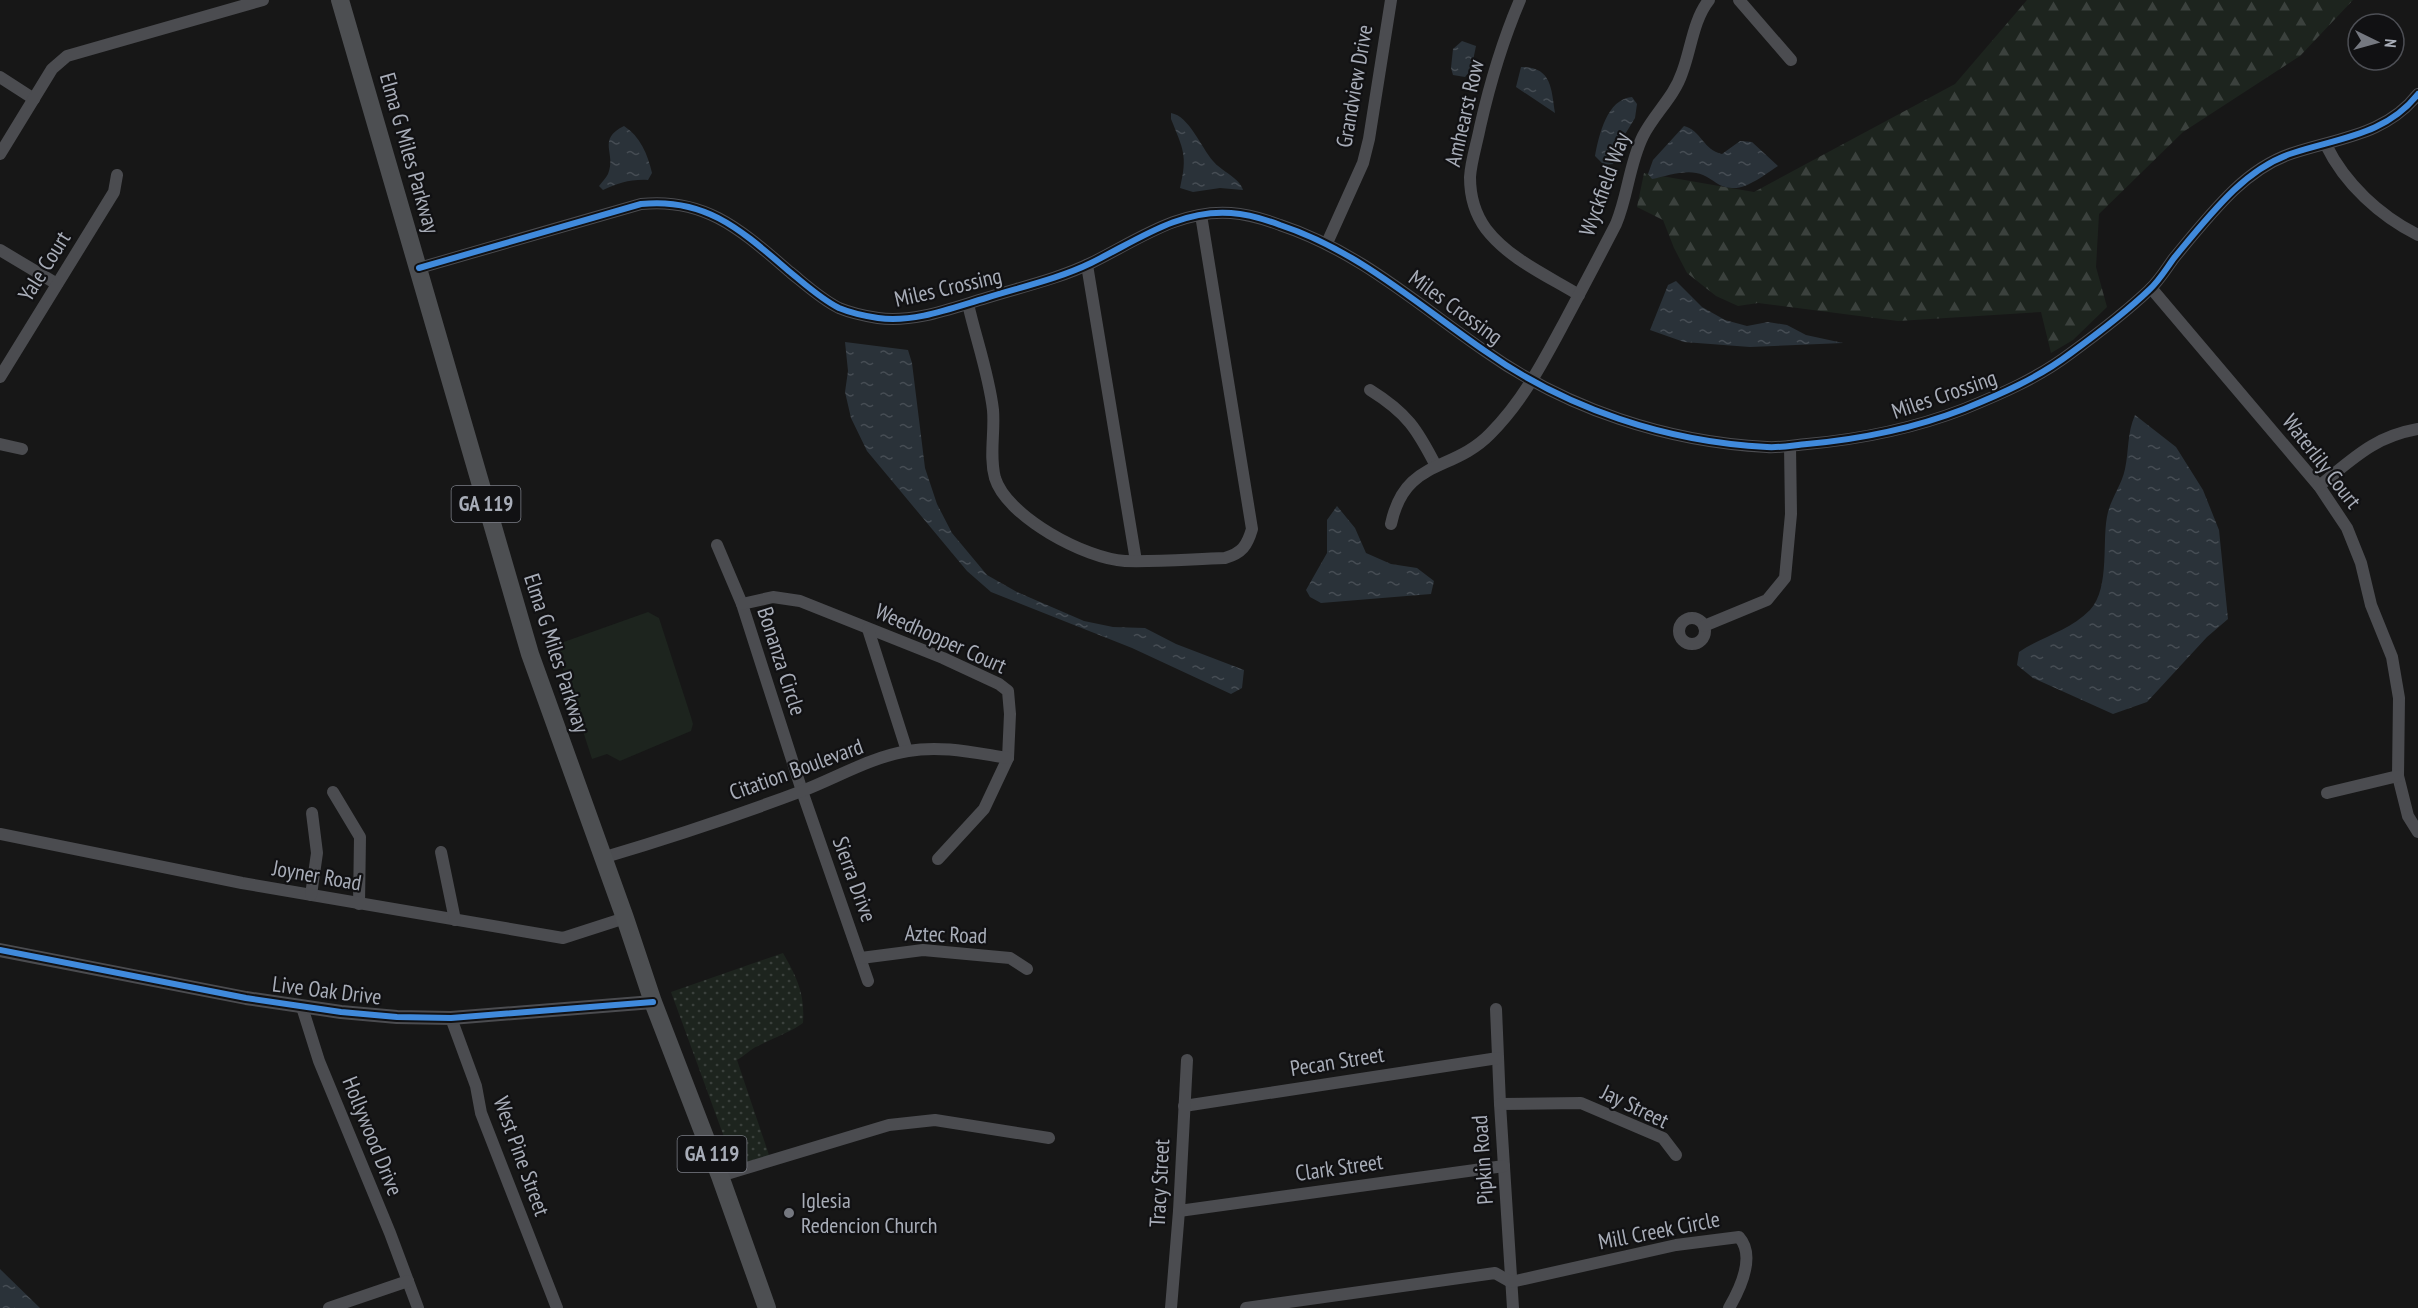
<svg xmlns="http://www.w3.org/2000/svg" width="2418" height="1308" font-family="'PT Sans Narrow',sans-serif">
<defs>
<pattern id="forest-firs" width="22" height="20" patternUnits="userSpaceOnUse" patternTransform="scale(1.5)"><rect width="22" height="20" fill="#1d241e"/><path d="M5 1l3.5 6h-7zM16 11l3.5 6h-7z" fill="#3b413d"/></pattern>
<pattern id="park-dots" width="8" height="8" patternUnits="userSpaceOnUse" patternTransform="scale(1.5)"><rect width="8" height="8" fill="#1d241e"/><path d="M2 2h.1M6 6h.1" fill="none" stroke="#3b413d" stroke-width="1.8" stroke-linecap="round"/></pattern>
<pattern id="water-ripples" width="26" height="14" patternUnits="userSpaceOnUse" patternTransform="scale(1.5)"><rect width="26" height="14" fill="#2a3239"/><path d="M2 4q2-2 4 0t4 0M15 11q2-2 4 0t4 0" fill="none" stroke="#464d54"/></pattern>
</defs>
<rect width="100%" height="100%" fill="#171717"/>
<!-- grass -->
<path fill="#1d241e" d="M648 612 659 618 691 717 693 724 691 731 620 761 607 754 592 759 558 654V644Z"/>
<!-- forest -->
<path fill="url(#forest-firs)" d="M2027 0H2353L2300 56 2183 132 2099 214 2096 267 2107 307 2073 340 2051 353 2041 312 1898 321 1758 303 1738 306 1716 296 1687 273 1674 248 1663 220 1637 207 1644 173 1754 192 1955 84Z"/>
<!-- park -->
<path fill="url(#park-dots)" d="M783 953C797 978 805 993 803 1023 789 1033 773 1038 758 1046 750 1049 745 1056 737 1060L770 1158 735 1167 671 992Z"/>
<!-- water -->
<g fill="url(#water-ripples)">
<path d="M1462 41 1476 46 1471 70 1465 77 1453 75 1451 68 1453 49Z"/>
<path d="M1521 67C1552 67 1551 88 1555 113L1516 87Z"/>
<path d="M1632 97 1637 104 1635 118 1624 136 1613 164 1604 165 1595 156C1599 135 1607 99 1632 97Z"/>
<path d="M1171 113C1189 116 1201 147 1213 161 1221 171 1240 178 1243 190L1220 188 1193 192 1180 188C1188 155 1183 149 1171 119Z"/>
<path d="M624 126C640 136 648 155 652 173L648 180C631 179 618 183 603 190L599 186C602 182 606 178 608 174 617 153 596 140 624 126Z"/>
<path d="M1684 126C1701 130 1703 150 1722 154L1740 141 1752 142 1778 166C1765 174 1748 189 1732 188 1719 188 1713 179 1703 175 1688 168 1667 176 1652 179L1648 174 1653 160Z"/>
<path d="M1676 281 1702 307 1725 320 1747 326 1768 322 1787 325 1806 335 1843 343 1750 347 1684 342 1650 330 1668 285Z"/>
<path d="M845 342 908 350 912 363 925 468 937 504 952 533 987 575 1017 592 1084 621 1113 627 1145 628 1176 644 1244 670 1242 688 1231 694 1132 648 991 592 967 571 867 451 851 418 845 392 848 371Z"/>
<path d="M2135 415 2176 447 2203 490 2219 530 2228 619 2207 637 2147 702 2113 714 2033 678 2017 665 2019 652C2043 636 2069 631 2090 610 2111 587 2101 538 2108 512 2112 497 2122 484 2125 469 2129 450 2127 433 2135 415Z"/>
<path d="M1337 506 1355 528 1366 553 1391 564 1417 568 1434 581 1431 594 1321 603 1310 597 1306 590 1327 553V520Z"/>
<path d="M0 1269 40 1308H0Z"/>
</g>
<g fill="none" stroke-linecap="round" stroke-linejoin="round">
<!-- minor -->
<g stroke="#4b4c50" stroke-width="12">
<path d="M1520 0C1502 42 1490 83 1480 127 1477 143 1471 161 1470 177 1470 195 1475 214 1486 229 1509 259 1548 276 1579 295"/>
<path d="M1739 0 1791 60"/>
<path d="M0 77 34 99"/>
<path d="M2326 145C2345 184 2380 216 2418 235"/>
<path d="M0 154 52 69 67 56 263 0"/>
<path d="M1327 243 1363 163 1369 139 1391 0"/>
<path d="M0 250 57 284"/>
<path d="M1087 265 1136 561"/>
<path d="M419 268 641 204C707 197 743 232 790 272 806 285 821 299 839 308 851 313 865 316 878 318 914 323 952 308 986 298 1021 287 1058 279 1091 263 1136 241 1179 209 1231 213 1248 214 1264 219 1280 225 1359 251 1418 305 1485 351 1567 409 1667 442 1767 447 1780 448 1794 445 1807 444 1863 439 1912 429 1964 409 2001 394 2038 378 2071 353 2097 334 2126 312 2149 290 2159 281 2166 269 2174 258 2193 235 2212 211 2234 190 2251 174 2271 160 2293 153 2338 138 2386 135 2418 94"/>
<path d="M2151 288 2319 486 2347 528 2361 563 2371 605 2392 657 2399 698 2398 776 2408 816 2418 832"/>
<path d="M968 304C976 339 989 375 993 410 995 433 989 456 995 478 1007 517 1086 559 1125 561 1158 562 1192 559 1225 558 1242 553 1247 546 1252 529L1201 215"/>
<path d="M0 377 114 192 117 175"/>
<path d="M1370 390C1407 413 1417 429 1436 466"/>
<path d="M0 444 22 449"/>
<path d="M2319 486C2353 459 2373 437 2418 429"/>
<path d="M1391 524C1405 458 1452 473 1490 434 1523 401 1543 362 1565 321 1582 289 1599 257 1616 224 1628 196 1629 164 1643 136 1654 114 1674 97 1682 73 1691 50 1693 20 1709 0"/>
<path d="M717 545 742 604 802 791 868 981"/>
<path d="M742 604 773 597 800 601 943 658 999 684 1008 691 1010 714 1008 758 984 809 938 859"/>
<circle cx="1692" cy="631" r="13"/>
<path d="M1704 626 1767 600 1785 578 1791 514 1790 446"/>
<path d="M868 629 907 751"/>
<path d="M333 792 360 837 359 904"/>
<path d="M2327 793 2398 776"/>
<path d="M0 834 242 883 563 938 625 918"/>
<path d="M441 852 455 920"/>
<path d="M602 858C669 838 736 816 802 791 836 778 871 757 908 751 942 745 975 753 1008 758"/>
<path d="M311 895 317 853 312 813"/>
<path d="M861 958 923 950 1010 958 1027 969"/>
<path d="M302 1007 319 1061 390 1233 418 1308"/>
<path d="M1496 1009 1500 1104 1513 1308"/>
<path d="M451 1018 476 1086 481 1113 557 1308"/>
<path d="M1500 1104 1581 1103 1663 1138 1676 1155"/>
<path d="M1184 1106 1498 1058"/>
<path d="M720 1176 889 1125 935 1120 1049 1138"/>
<path d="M1179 1211 1504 1166"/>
<path d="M329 1308 408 1281"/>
<path d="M1171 1308 1179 1211 1187 1060"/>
<path d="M1246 1308 1495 1273 1511 1282 1676 1245 1739 1237C1756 1256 1740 1289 1729 1308"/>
</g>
<!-- tertiary -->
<path stroke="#4b4c50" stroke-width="14" d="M0 950 246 998 341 1012 397 1017 451 1018 653 1002"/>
<!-- primary -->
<path stroke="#4d4f52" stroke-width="18" d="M340 0 530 654 625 918 653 1002 720 1176 767 1308"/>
<defs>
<g id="cycleway">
<path d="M419 268 641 204C707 197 743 232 790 272 806 285 821 299 839 308 851 313 865 316 878 318 914 323 952 308 986 298 1021 287 1058 279 1091 263 1136 241 1179 209 1231 213 1248 214 1264 219 1280 225 1359 251 1418 305 1485 351 1567 409 1667 442 1767 447 1780 448 1794 445 1807 444 1863 439 1912 429 1964 409 2001 394 2038 378 2071 353 2097 334 2126 312 2149 290 2159 281 2166 269 2174 258 2193 235 2212 211 2234 190 2251 174 2271 160 2293 153 2338 138 2386 135 2418 94"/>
<path d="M0 950 246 998 341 1012 397 1017 451 1018 653 1002"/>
</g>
</defs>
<!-- cycleway casing -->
<use href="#cycleway" stroke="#111113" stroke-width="10"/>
<!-- cycleway -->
<use href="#cycleway" stroke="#408adc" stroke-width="6"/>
</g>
<!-- markers -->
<circle fill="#757880" stroke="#111113" stroke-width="2" cx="789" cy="1213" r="6"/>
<g text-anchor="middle" stroke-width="4.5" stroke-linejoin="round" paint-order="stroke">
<!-- shield labels -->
<g fill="#111113" stroke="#7b7e86" stroke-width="1.5">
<rect x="451.5" y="486" width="69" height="36" rx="4.5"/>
<rect x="677.5" y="1136" width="69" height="36" rx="4.5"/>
</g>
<g font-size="21" font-weight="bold" fill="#a8adb8">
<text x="486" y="511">GA 119</text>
<text x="712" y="1161">GA 119</text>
</g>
<!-- street labels -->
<g font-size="22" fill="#a8adb8" stroke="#111113">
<text transform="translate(1354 86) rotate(-80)" y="8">Grandview Drive</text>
<text transform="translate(1464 113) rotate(-77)" y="8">Amhearst Row</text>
<text transform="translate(410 153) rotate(74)" y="8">Elma G Miles Parkway</text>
<text transform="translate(1604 184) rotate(-70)" y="8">Wyckfield Way</text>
<text transform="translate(44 266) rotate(-58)" y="8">Yale Court</text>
<text transform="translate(948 287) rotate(-13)" y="8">Miles Crossing</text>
<text transform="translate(1456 307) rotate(36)" y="8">Miles Crossing</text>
<text transform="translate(1944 394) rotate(-19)" y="8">Miles Crossing</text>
<text transform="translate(2322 461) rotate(52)" y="8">Waterlily Court</text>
<text transform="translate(941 638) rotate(24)" y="8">Weedhopper Court</text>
<text transform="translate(557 653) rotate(72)" y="8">Elma G Miles Parkway</text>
<text transform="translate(782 661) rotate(72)" y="8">Bonanza Circle</text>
<text transform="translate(796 769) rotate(-20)" y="8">Citation Boulevard</text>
<text transform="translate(317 875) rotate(10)" y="8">Joyner Road</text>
<text transform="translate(855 879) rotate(70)" y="8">Sierra Drive</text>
<text transform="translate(946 934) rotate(2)" y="8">Aztec Road</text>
<text transform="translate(327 990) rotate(7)" y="8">Live Oak Drive</text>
<text transform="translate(1337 1061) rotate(-9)" y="8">Pecan Street</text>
<text transform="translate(1635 1106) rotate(26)" y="8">Jay Street</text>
<text transform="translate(373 1136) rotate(68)" y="8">Hollywood Drive</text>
<text transform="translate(522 1156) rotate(70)" y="8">West Pine Street</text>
<text transform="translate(1482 1160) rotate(-94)" y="8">Pipkin Road</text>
<text transform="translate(1339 1167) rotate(-8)" y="8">Clark Street</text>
<text transform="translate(1159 1183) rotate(-87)" y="8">Tracy Street</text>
<text transform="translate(1659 1230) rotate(-11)" y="8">Mill Creek Circle</text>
</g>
<!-- poi labels -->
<g font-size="22" fill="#a8adb8" stroke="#111113" text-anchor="start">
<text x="801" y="1208">Iglesia<tspan x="801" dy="25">Redencion Church</tspan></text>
</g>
</g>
<!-- north arrow -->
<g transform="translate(2376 42) rotate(95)"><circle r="28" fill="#111113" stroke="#4d4f55" stroke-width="1.5"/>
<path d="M0-4.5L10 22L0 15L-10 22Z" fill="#757880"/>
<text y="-9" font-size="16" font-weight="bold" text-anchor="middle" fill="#a8adb8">N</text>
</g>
</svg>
